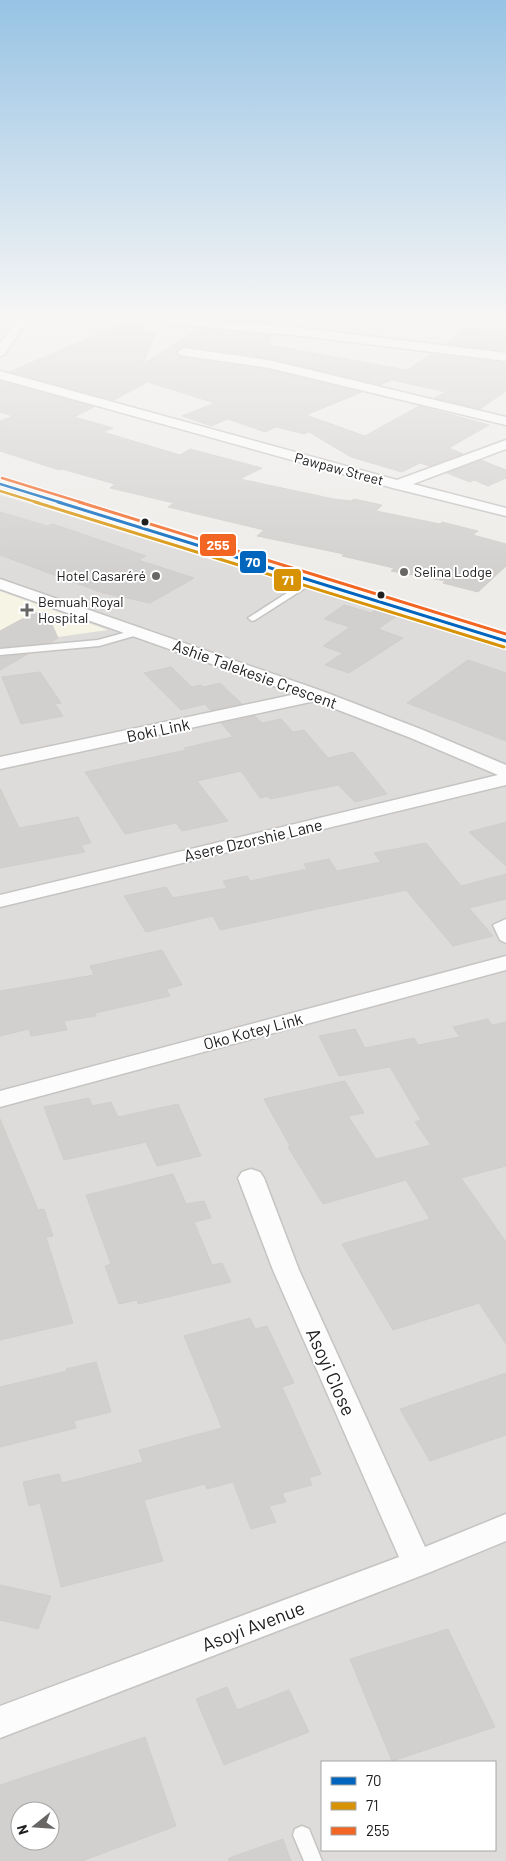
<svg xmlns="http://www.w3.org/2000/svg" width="506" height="1861" font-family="Barlow,sans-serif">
<rect width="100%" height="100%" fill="#eeece9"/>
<!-- residential -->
<path fill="#dddcda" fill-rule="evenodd" d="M0 495 506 645V1861H0ZM322 1762H495V1850H322ZM20 1811H50V1841H20Z"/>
<!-- education -->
<path fill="#f6f4e5" d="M0 591 108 630 0 645Z"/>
<!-- building -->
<g fill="#d2d0ce" stroke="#d1cdca" fill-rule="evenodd">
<path d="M223 315H274L272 324 216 319Z"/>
<path d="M119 325 145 326 142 332 156 333 143 364 197 330 204 329 271 335 269 345 407 370 431 354 506 363V391L480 409 434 398 446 392 392 380 380 385 269 358 184 346 176 352 180 357 269 370 362 392 306 415 365 436 419 406 489 425 449 448 463 454 429 466 420 463 402 472 351 457 309 432 304 434 276 427 265 432 228 419 211 426 182 416 215 403 148 382 114 400 9 372Z"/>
<path d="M466 328 506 332V351L445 344Z"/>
<path d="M0 381 94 407 74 417 113 428 103 432 180 455 190 449 262 468 240 479 334 499 351 501 354 499 382 505 376 511 440 524 442 522 478 531 473 535 506 544V566L478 592 443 583 446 581 391 571 394 568 342 556 344 554 257 536 264 530 168 507 174 503 110 488 115 484 62 469 59 470 0 451V421L13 416 0 412Z"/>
<path d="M481 460 506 470V478L488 486 474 480 470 482 447 473Z"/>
<path d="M0 512 47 526 53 524 146 556 138 560 194 578 150 603 103 593 0 555Z"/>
<path d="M344 605 371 613 376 609 398 615 378 629 403 638 349 673 325 665 343 653 323 646 350 627 324 619Z"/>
<path d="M46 611 58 638 49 643 0 647V631L35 612 40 614Z"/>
<path d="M28 654 0 670V657Z"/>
<path d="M468 660 506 673V741L407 703Z"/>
<path d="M171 667 192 687 201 685 203 687 220 683 242 704 210 710 205 704 181 710 144 673Z"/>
<path d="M40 672 61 703 55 704 63 716 21 724 2 677Z"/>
<path d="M255 716 262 723 281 719 293 732 304 730 328 758 353 752 387 794 355 802 338 785 270 799 268 796 260 798 241 771 197 781 228 821 182 831 176 823 125 834 85 772 186 750 184 748 233 737 221 723Z"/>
<path d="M0 788 19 828 78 817 91 843 81 845 85 852 0 868Z"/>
<path d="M506 822V866L469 832Z"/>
<path d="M426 843 461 886 506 874V899L469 908 493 936 453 946 406 890 220 930 213 916 146 932 124 896 166 887 173 898 227 888 223 881 247 876 250 881 307 869 304 864 329 859 337 871 381 862 374 853Z"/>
<path d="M162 950 182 985 166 989 170 996 95 1013 96 1016 64 1021 67 1030 31 1036 29 1029 0 1036V991L94 975 90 966Z"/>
<path d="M488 1019 492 1025 506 1022V1166L461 1178 506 1242V1344L479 1303 393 1330 342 1244 430 1219 406 1180 323 1204 288 1147 290 1146 264 1099 345 1081 364 1113 348 1116 376 1159 431 1145 415 1122 421 1120 390 1067 339 1076 319 1036 355 1029 365 1048 414 1038 418 1045 460 1037 453 1027Z"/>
<path d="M89 1098 92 1106 111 1102 118 1117 178 1104 201 1156 157 1166 146 1142 64 1160 44 1107Z"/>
<path d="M0 1119 38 1210 44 1209 53 1236 46 1237 73 1323 0 1340Z"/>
<path d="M173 1174 186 1204 204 1201 211 1218 194 1222 212 1265 222 1263 231 1282 138 1304 137 1300 119 1304 105 1266 111 1264 86 1195Z"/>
<path d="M250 1318 255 1329 267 1326 294 1383 282 1387 321 1474 309 1478 312 1485 282 1493 286 1502 269 1506 276 1522 251 1529 233 1482 207 1489 205 1484 144 1500 163 1561 61 1587 40 1503 29 1506 23 1482 59 1474 62 1483 143 1462 139 1450 222 1428 184 1336Z"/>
<path d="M96 1362 111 1412 74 1421 76 1428 0 1447V1387L67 1371 66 1369Z"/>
<path d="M506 1373V1435L430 1461 400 1409Z"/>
<path d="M0 1585 51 1596 38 1629 0 1620Z"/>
<path d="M448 1629 495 1727 392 1761 350 1659Z"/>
<path d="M227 1687 237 1710 289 1690 309 1732 224 1765 196 1699Z"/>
<path d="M145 1737 176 1826 82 1861H0V1785ZM20 1811H50V1841H20Z"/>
<path d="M283 1839 291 1861H229V1858Z"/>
</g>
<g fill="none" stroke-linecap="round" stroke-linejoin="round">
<defs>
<g id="lane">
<path d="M310 578 314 581 313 583 255 620 252 621 248 618Z"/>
<path d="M138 629 142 632 141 634 99 646 0 655V649L98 640Z"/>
<path d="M506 919V943L500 940 493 925Z"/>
<path d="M302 1826 309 1829 322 1861H304L293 1835 295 1829Z"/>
</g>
<g id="street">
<path d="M20 315H31L4 355 0 356V343Z"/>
<path d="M102 315H142L302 328 506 353V361L302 336 108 318Z"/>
<path d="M184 348 269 360 506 417V425L269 368 180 355 178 352Z"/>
<path d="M0 371 397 480 506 440V449L413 484 506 508V516L393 488 0 379Z"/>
<path d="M0 579 322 691 423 730 506 765V785L0 907V895L498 775 411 738 315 701 0 769V757L296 694 0 589Z"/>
<path d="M506 956V970L0 1107V1091Z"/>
<path d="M251 1169 260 1172 264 1178 299 1270 425 1547 506 1514V1541L428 1573 0 1738V1706L399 1557 273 1270 238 1178 242 1172Z"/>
</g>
<path id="secondary" d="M0 478 506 634V647L0 490Z"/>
</defs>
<!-- lane casing -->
<use href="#lane" stroke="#c5c4c3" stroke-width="3"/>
<!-- street casing -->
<use href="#street" stroke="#c5c4c3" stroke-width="3"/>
<!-- secondary casing -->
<use href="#secondary" stroke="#979782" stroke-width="2"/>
<!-- lane -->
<use href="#lane" fill="#fcfcfc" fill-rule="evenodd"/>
<!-- street -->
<use href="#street" fill="#fcfcfc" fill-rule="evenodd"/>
<!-- secondary -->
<use href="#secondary" fill="#f3f3ec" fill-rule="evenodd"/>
<defs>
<path id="bus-1-far1" d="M0 484 62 503"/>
<path id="bus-1" d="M58 502 506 641"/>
<path id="bus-2-far1" d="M0 491 39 503"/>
<path id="bus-2" d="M35 502 504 647"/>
<path id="bus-3-far1" d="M2 478 83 503"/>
<path id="bus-3" d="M79 502 506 634"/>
</defs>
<!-- bus-1-far1 casing -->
<use href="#bus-1-far1" stroke="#fff" stroke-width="5"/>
<!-- bus-1 casing -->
<use href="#bus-1" stroke="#fff" stroke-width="6"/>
<!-- bus-2-far1 casing -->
<use href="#bus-2-far1" stroke="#fff" stroke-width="5"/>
<!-- bus-2 casing -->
<use href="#bus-2" stroke="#fff" stroke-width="6"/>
<!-- bus-3-far1 casing -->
<use href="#bus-3-far1" stroke="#fff" stroke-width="5"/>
<!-- bus-3 casing -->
<use href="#bus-3" stroke="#fff" stroke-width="6"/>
<!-- bus-1-far1 -->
<use href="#bus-1-far1" stroke="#0065bd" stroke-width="2.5"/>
<!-- bus-1 -->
<use href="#bus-1" stroke="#0065bd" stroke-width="3"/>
<!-- bus-2-far1 -->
<use href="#bus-2-far1" stroke="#d79205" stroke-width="2.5"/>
<!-- bus-2 -->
<use href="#bus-2" stroke="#d79205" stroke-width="3"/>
<!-- bus-3-far1 -->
<use href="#bus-3-far1" stroke="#f26522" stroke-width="2.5"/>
<!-- bus-3 -->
<use href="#bus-3" stroke="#f26522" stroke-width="3"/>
</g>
<!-- sky -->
<linearGradient id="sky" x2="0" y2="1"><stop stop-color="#97c3e4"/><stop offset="0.55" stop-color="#f7f6f5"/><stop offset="1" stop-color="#f7f6f5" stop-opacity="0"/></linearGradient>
<rect width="506" height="575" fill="url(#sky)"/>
<!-- markers -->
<g fill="#202020" stroke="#fff" stroke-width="2">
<circle cx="145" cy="522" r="4.5"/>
<circle cx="381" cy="595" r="4.5"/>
</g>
<g fill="#686766" stroke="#fff" stroke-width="2">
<circle cx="404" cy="572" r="5"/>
<circle cx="156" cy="576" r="5"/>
<path d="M24.5 602.5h5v5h5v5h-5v5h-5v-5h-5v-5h5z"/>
</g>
<g text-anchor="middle" stroke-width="4" stroke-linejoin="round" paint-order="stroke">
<!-- far-street labels -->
<g font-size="14" fill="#202020" stroke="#fff">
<text transform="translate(339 469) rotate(15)" y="5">Pawpaw Street</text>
</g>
<!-- far-poi labels -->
<g font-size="14" fill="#202020" stroke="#fff" text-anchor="start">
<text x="414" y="577">Selina Lodge</text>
<text x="146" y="581" text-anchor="end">Hotel Casaréré</text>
<text x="38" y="607">Bemuah Royal<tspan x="38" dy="16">Hospital</tspan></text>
</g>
<!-- street labels -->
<g font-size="16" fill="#202020" stroke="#fff">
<text transform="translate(255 674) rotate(20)" y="6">Ashie Talekesie Crescent</text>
<text transform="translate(158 730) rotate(-12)" y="6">Boki Link</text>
<text transform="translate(253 840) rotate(-13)" y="6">Asere Dzorshie Lane</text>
<text transform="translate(253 1031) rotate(-15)" y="6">Oko Kotey Link</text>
</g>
<!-- near-street labels -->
<g font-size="19" fill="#202020" stroke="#fff">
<text transform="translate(331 1372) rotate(66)" y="7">Asoyi Close</text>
<text transform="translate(253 1626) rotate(-21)" y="7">Asoyi Avenue</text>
</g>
</g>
<g stroke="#fff" stroke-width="2">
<rect x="199" y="533" width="38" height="24" rx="5" fill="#f26522"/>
<rect x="239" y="550" width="28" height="24" rx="5" fill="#0065bd"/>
<rect x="273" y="568" width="29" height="24" rx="5" fill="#d79205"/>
</g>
<g font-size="14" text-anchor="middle" font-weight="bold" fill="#fff">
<text x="218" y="550">255</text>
<text x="253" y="567">70</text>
<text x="288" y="585">71</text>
</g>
<!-- legend -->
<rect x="321" y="1761" width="175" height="90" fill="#ffffff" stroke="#a6a6a6"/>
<rect x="331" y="1777" width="25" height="8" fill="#0065bd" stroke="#a6a6a6"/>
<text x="366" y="1786" font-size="15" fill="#202020">70</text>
<rect x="331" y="1802" width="25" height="8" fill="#d79205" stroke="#a6a6a6"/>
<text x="366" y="1811" font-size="15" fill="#202020">71</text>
<rect x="331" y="1827" width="25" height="8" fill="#f26522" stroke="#a6a6a6"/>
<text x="366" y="1836" font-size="15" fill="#202020">255</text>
<!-- north arrow -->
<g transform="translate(35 1826) rotate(253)"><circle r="24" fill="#ffffff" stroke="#a6a6a6"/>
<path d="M0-4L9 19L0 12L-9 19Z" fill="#686766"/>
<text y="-8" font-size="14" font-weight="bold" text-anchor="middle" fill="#202020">N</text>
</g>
</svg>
